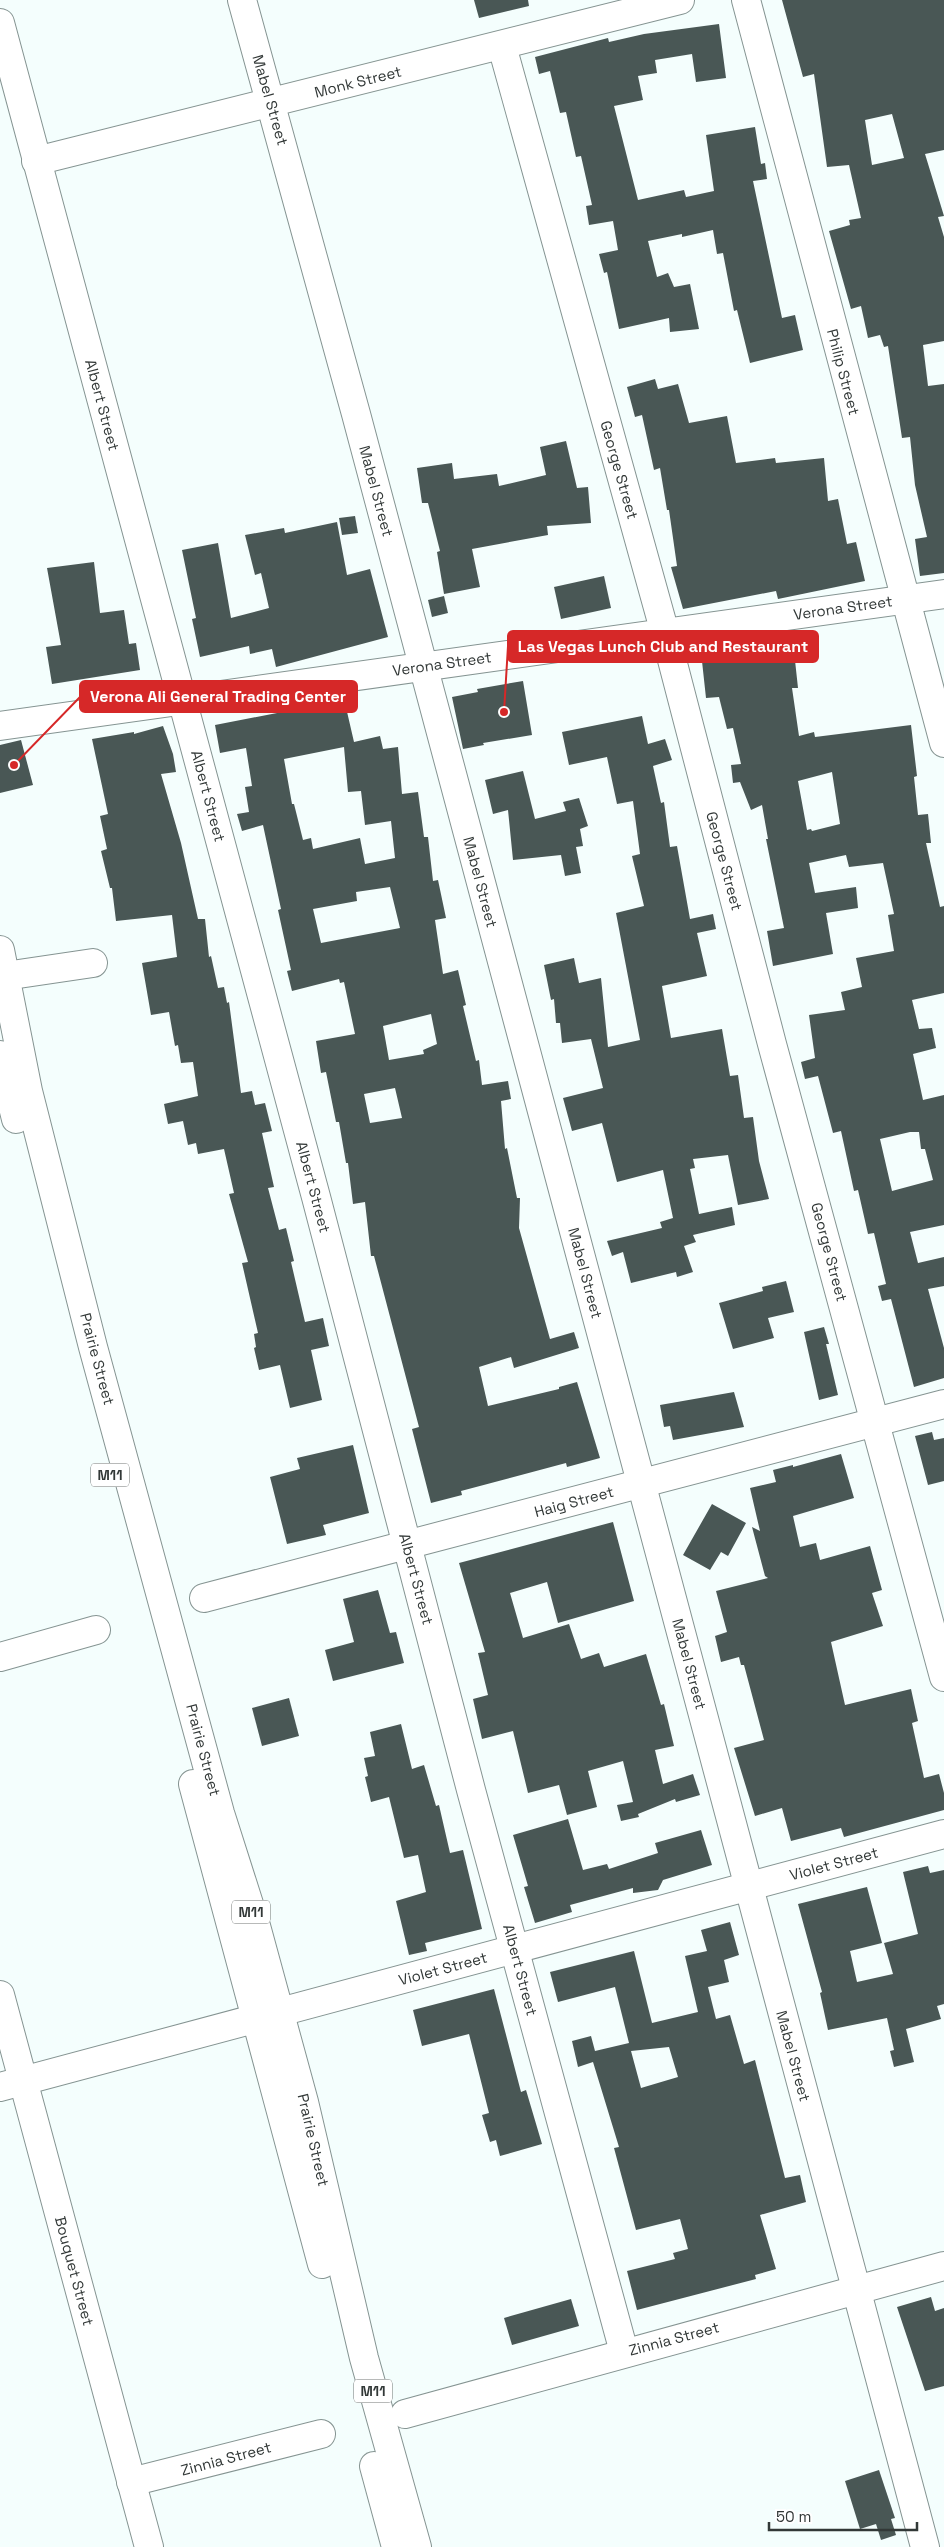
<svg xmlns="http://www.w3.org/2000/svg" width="944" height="2547" font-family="'Space Grotesk',sans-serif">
<rect width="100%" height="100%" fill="#f4fefd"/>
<!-- building -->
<g fill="#495755" fill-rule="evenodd">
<path d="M474 0H528L529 6 479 18Z"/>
<path d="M782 0H944V150L925 154 944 216 938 217 944 237V341L923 345 928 386 944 384V573L920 576 915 539 927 537 915 485 910 437 902 438 888 346 884 347 880 335 868 338 861 306 851 309 829 231 850 225 849 220 861 218 849 165 827 167 814 74 803 77ZM892 114 904 158 872 165 865 120Z"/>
<path d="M719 24 726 78 696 82 692 54 655 60 657 73 638 76 643 100 614 106 638 200 684 190 686 197 714 191 706 135 755 127 761 164 765 163 767 179 753 181 782 318 795 315 803 350 750 363 737 310 734 311 723 253 717 254 713 230 682 237V234L648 241 657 277 668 273 674 287 690 284 699 329 670 332 669 318 619 329 607 272 604 273 599 254 618 250 613 221 589 225 586 206 592 205 581 156 576 157 566 112 560 113 550 71 539 74 535 57 608 38 609 42 644 34Z"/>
<path d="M655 379 658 389 678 384 689 423 727 416 736 463 775 458 776 463 824 458 828 501 838 499 847 544 856 542 865 581 778 599 776 591 683 609 671 567 677 566 669 510H667L660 468 654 470 642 415 635 417 627 387Z"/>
<path d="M566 441 577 488 588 487 591 523 547 526 548 535 472 549 480 587 444 594 437 552 440 551 428 503H422L417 468 452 463 454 479 497 474 499 486 546 475 540 447Z"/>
<path d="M355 516 358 533 342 535 339 518Z"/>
<path d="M337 522 347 575 370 569 388 637 276 667 272 649 250 654 249 646 200 657 192 619 196 618 182 550 218 543 231 618 269 608 261 573 255 575 245 535 284 528 285 533Z"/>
<path d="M94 562 100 613 124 610 129 644 136 643 140 670 52 684 46 647 61 645 47 568Z"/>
<path d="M604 576 611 608 561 619 554 587Z"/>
<path d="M444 596 448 613 432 617 428 600Z"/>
<path d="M793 642 798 688H792L799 736 814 732 815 737 911 725 917 776 914 777 918 815 928 814 931 843H926L940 907 944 906V993L912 1000 919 1029 932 1028 936 1048 913 1054 923 1100 944 1095V1225L910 1232 918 1263 944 1257V1286L928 1289 944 1348V1378L914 1387 891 1299 882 1301 878 1286 886 1284 874 1233 868 1234 858 1190 854 1191 841 1131 833 1133 818 1076 805 1079 801 1062 815 1058 809 1015 845 1010 841 992 862 987 856 958 894 951 888 915 894 914 883 863 849 867 846 855 809 863 815 893 856 887 858 908 826 913 833 954 773 966 767 931 784 928 766 839H768L762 805 751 810 740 782 733 783 731 765 741 764 733 728 727 729 719 697 706 698 701 652ZM832 772 840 824 812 831 811 829 807 830 798 781ZM910 1132H919L921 1149H925L933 1180 892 1191 880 1139Z"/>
<path d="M523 681 532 735 483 743 484 745 463 749 452 697 478 692 477 689Z"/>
<path d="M345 703 354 742 380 736 383 749 398 747 402 794 418 792 424 837H428L433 881 438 880 446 918 435 920 443 974 458 970 466 1005 463 1006 476 1061 479 1060 482 1085 508 1081 511 1099 501 1101 505 1149 507 1148 517 1198H520L519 1228 550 1339 574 1332 579 1348 514 1368 511 1357 479 1367 488 1406 559 1389V1387L577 1382 600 1458 567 1467 566 1463 461 1491 462 1495 431 1503 412 1429 419 1427 374 1256H371L365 1202 353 1204 348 1163H346L339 1122H336L326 1072 321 1073 316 1041 355 1034 344 982 340 983 339 979 292 991 287 971 291 970 278 910 281 909 263 825 242 831 237 814 249 812 245 787 252 786 246 748 220 753 215 725 318 705 319 709ZM344 747 348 792 361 791 365 825 391 821 395 858 365 864 360 838 313 849 311 838 303 840 294 804H292L284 759ZM390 887 400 928 321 943 313 909 357 901 356 892ZM431 1014 437 1044 423 1050 424 1054 389 1060 383 1026ZM395 1088 402 1118 370 1123 364 1094Z"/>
<path d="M642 716 648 744 665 739 672 760 653 766 661 803 664 802 670 847 677 846 690 919 713 914 716 929 697 933 707 976 662 986 671 1038 722 1029 730 1076 738 1075 744 1118 753 1117 759 1161 769 1199 738 1205 728 1155 693 1159 695 1168 690 1169 699 1214 732 1207 735 1225 693 1235 696 1242 684 1246 693 1272 677 1277 676 1272 631 1283 623 1252 612 1256 607 1241 662 1228 660 1222 673 1218 663 1170 617 1182 602 1123 572 1131 563 1098 603 1088 591 1039 562 1043 560 1023H556L554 999 551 1000 544 965 574 958 579 983 601 978 608 1047 640 1040 616 913 644 906 632 856 640 854 633 801 617 804 607 757 569 765 562 732Z"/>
<path d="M163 726 173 754 176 772 161 774 181 843 198 919H205L209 957 211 956 218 988 224 987 227 1003 229 1002 241 1093 252 1091 255 1105 265 1103 272 1131 262 1133 274 1187 268 1188 279 1230 286 1228 294 1261 291 1262 305 1322 323 1318 329 1346 311 1350 322 1400 290 1408 280 1365 259 1370 254 1348 256 1347 254 1334 258 1333 242 1263 248 1262 229 1194 234 1193 224 1149 198 1154 196 1143 188 1145 183 1121 168 1124 164 1104 198 1096 193 1062 181 1063 178 1045 175 1046 169 1012 151 1015 142 963 177 957 172 915 116 921 112 888H110L101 851 107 849 100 816 108 814 92 739 134 732V734Z"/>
<path d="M21 740 33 785 0 793V745Z"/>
<path d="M523 771 535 819 566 811 563 802 579 798 588 826 580 829 583 846 576 847 581 873 565 876 561 855 513 860 508 810 493 814 485 780Z"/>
<path d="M786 1281 794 1312 768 1318 774 1338 733 1349 719 1303 763 1291 762 1287Z"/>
<path d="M824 1327 829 1344H826L838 1395 819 1400 804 1332Z"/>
<path d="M734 1392 744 1427 673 1440 670 1426 664 1427 660 1405Z"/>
<path d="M932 1432 934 1440 944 1438V1481L928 1485 915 1436Z"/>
<path d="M353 1445 369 1513 323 1525 326 1535 287 1544 270 1477 300 1469 297 1458Z"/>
<path d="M841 1454 854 1498 793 1516 800 1547 816 1543 820 1560 870 1546 882 1590 872 1593 883 1626 831 1642 845 1705 911 1689 918 1721 912 1723 924 1778 939 1774 944 1793V1810L844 1837 841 1828 791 1841 782 1808 755 1816 734 1748 764 1740 744 1665H741L739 1657 721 1662 715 1636 727 1632 716 1591 768 1578 765 1576 752 1527 760 1531 750 1488 776 1482 773 1470 793 1465V1467Z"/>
<path d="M712 1504 746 1523 728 1556 721 1552 710 1570 683 1555Z"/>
<path d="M613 1522 634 1601 558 1623 547 1582 510 1593 523 1638 569 1624 581 1659 599 1653 604 1667 646 1654 661 1705 664 1704 674 1746 655 1750 663 1784 693 1774 700 1795 676 1802 675 1799 638 1814 639 1817 621 1821 617 1805 633 1802 623 1761 588 1771 597 1807 567 1815 559 1785 528 1793 513 1731 482 1739 473 1699 488 1695 478 1653 485 1652 459 1563Z"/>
<path d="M378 1590 390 1633 396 1632 404 1663 333 1681 325 1650 354 1642 343 1599Z"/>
<path d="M289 1698 299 1736 262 1746 252 1708Z"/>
<path d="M401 1724 412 1769 424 1765 436 1806 439 1805 450 1853 463 1850 482 1929 425 1943 427 1951 409 1955 396 1901 426 1892 418 1855 404 1858 389 1797 371 1802 365 1777 368 1776 364 1758 375 1756 370 1732Z"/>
<path d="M568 1819 583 1870 607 1864 609 1869 658 1853 655 1843 701 1830 712 1865 663 1880 658 1890 633 1893V1888L570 1905 572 1912 535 1923 524 1887 528 1886 513 1835Z"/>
<path d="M928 1866 930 1873 944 1870V2004L937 2006 941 2019 906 2029 914 2062 894 2067 890 2051 894 2050 887 2018 828 2030 820 1993 822 1992 798 1904 867 1887 882 1943 850 1951 857 1982 893 1974 884 1943 918 1934 903 1872Z"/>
<path d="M730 1922 739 1955 724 1960 729 1982 708 1987 716 2019 730 2015 744 2064 755 2060 785 2178 800 2175 806 2202 760 2215 776 2269 755 2275 756 2279 637 2310 627 2271 675 2259 673 2253 688 2249 680 2219 636 2230 614 2148 619 2147 593 2062 578 2067 572 2041 591 2036 595 2051 629 2043 615 1987 558 2002 550 1972 634 1951 652 2023 698 2012 685 1956 707 1951 701 1930ZM669 2047 678 2077 641 2088 631 2051Z"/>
<path d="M494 1989 521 2092 526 2090 542 2144 500 2156 496 2140 490 2142 482 2115 489 2113 469 2034 422 2046 413 2010Z"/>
<path d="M931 2297 935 2311 944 2308V2386L925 2391 897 2307Z"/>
<path d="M571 2299 579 2326 512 2345 504 2318Z"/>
<path d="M879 2470 895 2518 891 2519 896 2535 881 2540 876 2524 860 2529 845 2481Z"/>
</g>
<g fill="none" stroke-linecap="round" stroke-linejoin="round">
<defs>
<g id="minor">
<path d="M242 0 356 414 925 2547"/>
<path d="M746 0 944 743"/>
<path d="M0 23 316 1197 471 1790 624 2352"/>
<path d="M502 46 665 633 772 1044 944 1677"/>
<path d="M36 161 680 0"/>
<path d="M5 976 93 963"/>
<path d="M204 1598 944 1404"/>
<path d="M0 1657 96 1630"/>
<path d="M0 1995 149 2547"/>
<path d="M0 2087 944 1834"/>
<path d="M405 2414 944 2266"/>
<path d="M131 2482 321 2434"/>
</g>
<g id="major">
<path d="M0 726 944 594"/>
<path d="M0 950 28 1091 93 1347 220 1813 256 1926 304 2102 364 2358 417 2547"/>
<path d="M0 1055 16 1119"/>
<path d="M193 1784 322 2264"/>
<path d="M374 2466 396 2547"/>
</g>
</defs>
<!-- minor casing -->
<use href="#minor" stroke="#859492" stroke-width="30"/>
<!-- major casing -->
<use href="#major" stroke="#859492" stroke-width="30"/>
<!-- minor -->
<use href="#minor" stroke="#fff" stroke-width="28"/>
<!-- major -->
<use href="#major" stroke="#fff" stroke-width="28"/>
</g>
<g text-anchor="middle" stroke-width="5" stroke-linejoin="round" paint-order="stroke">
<!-- shield labels -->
<g fill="#fff" stroke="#707473" stroke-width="1">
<rect x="91" y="1463.5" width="38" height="23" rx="4"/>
<rect x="232" y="1900.5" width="38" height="23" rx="4"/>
<rect x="354" y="2379.5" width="38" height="23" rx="4"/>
</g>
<g font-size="14" font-weight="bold" fill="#323837">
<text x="110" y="1480">M11</text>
<text x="251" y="1917">M11</text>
<text x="373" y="2396">M11</text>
</g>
<!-- street labels -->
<g font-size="15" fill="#323837" stroke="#fff">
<text transform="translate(358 82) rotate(-14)" y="5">Monk Street</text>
<text transform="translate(270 100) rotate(74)" y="5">Mabel Street</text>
<text transform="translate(843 372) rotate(75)" y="5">Philip Street</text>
<text transform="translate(102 405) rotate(75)" y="5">Albert Street</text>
<text transform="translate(619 470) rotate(74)" y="5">George Street</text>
<text transform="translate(376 491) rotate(75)" y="5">Mabel Street</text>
<text transform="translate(843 608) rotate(-8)" y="5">Verona Street</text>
<text transform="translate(442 664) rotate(-8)" y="5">Verona Street</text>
<text transform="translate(208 796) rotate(75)" y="5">Albert Street</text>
<text transform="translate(724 861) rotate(75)" y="5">George Street</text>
<text transform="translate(480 882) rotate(75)" y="5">Mabel Street</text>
<text transform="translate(313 1187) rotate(75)" y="5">Albert Street</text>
<text transform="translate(829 1252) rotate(75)" y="5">George Street</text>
<text transform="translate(585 1273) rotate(75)" y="5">Mabel Street</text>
<text transform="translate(97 1359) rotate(75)" y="5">Prairie Street</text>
<text transform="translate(574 1502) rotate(-15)" y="5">Haig Street</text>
<text transform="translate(416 1579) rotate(75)" y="5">Albert Street</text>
<text transform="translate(689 1664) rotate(75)" y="5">Mabel Street</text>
<text transform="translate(203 1750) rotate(75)" y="5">Prairie Street</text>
<text transform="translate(834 1864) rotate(-15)" y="5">Violet Street</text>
<text transform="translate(443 1969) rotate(-15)" y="5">Violet Street</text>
<text transform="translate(520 1970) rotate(75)" y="5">Albert Street</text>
<text transform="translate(793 2056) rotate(75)" y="5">Mabel Street</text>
<text transform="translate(313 2140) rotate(77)" y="5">Prairie Street</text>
<text transform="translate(74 2271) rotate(75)" y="5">Bouquet Street</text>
<text transform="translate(674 2339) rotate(-15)" y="5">Zinnia Street</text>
<text transform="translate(226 2459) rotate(-15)" y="5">Zinnia Street</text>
</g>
</g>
<!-- callouts -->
<path fill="none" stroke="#d62828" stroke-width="2" d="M504 712L508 646M14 765L80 697"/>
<g fill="#d62828" stroke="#fff" stroke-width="2">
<circle cx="504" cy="712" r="5"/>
<circle cx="14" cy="765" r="5"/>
</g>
<g fill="#d62828" stroke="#d62828" stroke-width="2">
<rect x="508" y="631" width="310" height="31" rx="5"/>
<rect x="80" y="681" width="277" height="31" rx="5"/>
</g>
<g font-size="16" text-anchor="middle" font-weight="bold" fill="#fff">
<text x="663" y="652">Las Vegas Lunch Club and Restaurant</text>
<text x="218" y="702">Verona Ali General Trading Center</text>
</g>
<!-- scale -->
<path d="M769 2522v8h148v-8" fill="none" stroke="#323837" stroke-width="2.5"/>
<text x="776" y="2522" font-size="15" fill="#323837" stroke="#ffffff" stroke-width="4" paint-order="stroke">50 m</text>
</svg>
